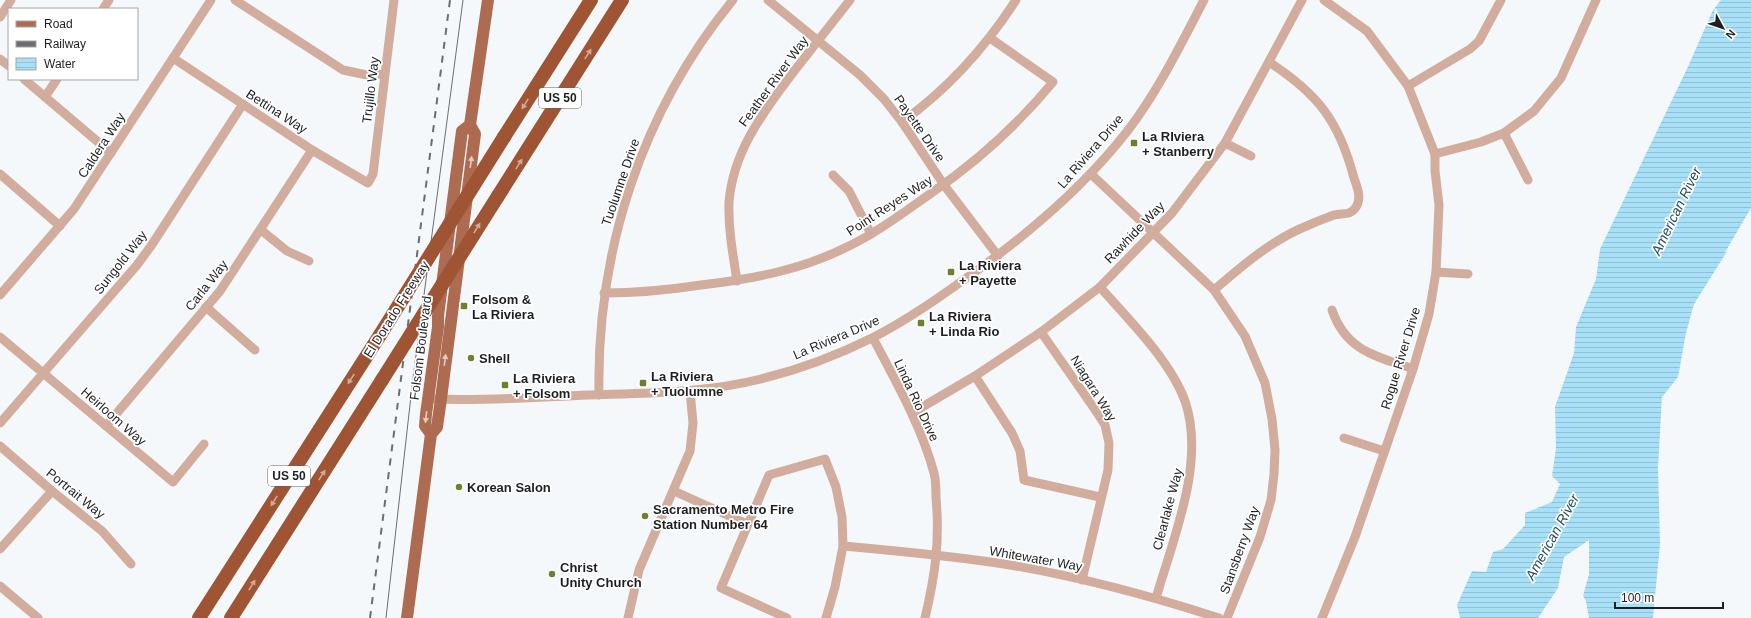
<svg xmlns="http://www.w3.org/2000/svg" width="1751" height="618" font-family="Arial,sans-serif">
<defs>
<pattern id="water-rules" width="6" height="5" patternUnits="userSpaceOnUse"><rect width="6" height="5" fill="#a8e0f7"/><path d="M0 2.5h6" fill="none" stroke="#90c0d3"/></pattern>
</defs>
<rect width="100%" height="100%" fill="#f5f8fb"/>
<!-- water -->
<path fill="url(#water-rules)" d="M1721 0H1751V208L1724 254 1728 250 1694 304 1686 333 1678 377 1662 397 1658 467 1660 544 1653 618H1589L1586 601 1583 596 1589 574V540L1564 557 1558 588 1538 618H1460L1457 605 1472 571 1486 572 1493 552 1503 549 1525 525V513L1552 502 1560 484 1552 476 1556 448 1555 407 1574 353 1576 327 1596 279 1600 249 1686 71 1713 10Z"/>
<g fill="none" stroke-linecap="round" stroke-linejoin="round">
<!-- minor -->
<g stroke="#d2ad9d" stroke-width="9">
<path d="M235 0 343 70 367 75 384 74"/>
<path d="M768 0 860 75 884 99 902 122 944 185 998 256"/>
<path d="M103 9 109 0"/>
<path d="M0 17 11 0"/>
<path d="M173 58 312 150 368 183 373 174 394 0"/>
<path d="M0 59 9 66"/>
<path d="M24 79 111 153"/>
<path d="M1408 86 1470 49 1479 41 1501 0"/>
<path d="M45 97 57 79"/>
<path d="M902 122C949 88 985 48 1016 0"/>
<path d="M1504 133 1528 180"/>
<path d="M1225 143 1251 156"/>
<path d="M1435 154 1481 142 1504 133 1534 111 1561 78 1596 0"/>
<path d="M0 174 60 226"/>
<path d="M1091 174 1214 290 1245 336 1265 383 1272 419 1275 450 1274 474 1271 500 1260 537 1227 618"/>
<path d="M833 175 849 191 871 234"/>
<path d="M261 230 287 251 309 261"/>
<path d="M1436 272 1468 274"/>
<path d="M737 281C733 255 728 228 729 202 733 150 765 110 795 70 813 47 832 23 850 0"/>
<path d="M1100 287C1128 319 1170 360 1185 401 1206 462 1173 539 1156 598"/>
<path d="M1214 290C1243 265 1273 239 1309 225 1317 221 1326 218 1334 215 1339 214 1345 214 1349 213 1351 212 1355 209 1356 207 1362 198 1357 187 1354 178 1339 121 1318 94 1269 62"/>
<path d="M604 293C637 293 668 290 701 285 752 279 802 270 849 246 878 232 904 212 930 194 978 161 1016 127 1053 82L990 38"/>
<path d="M0 295 74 209 211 0"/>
<path d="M206 307 255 350"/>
<path d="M1332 310C1346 351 1376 356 1413 369"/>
<path d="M1041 332 1098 414 1105 425 1109 443 1108 470 1082 580"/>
<path d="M0 337 173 482 204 444"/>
<path d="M873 338C896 382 921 425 934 473 936 481 936 490 936 498 940 541 935 576 925 618"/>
<path d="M975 376 1012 433 1020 451 1024 480 1100 497"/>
<path d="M599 395C596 251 642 111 733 0"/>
<path d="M435 399C486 401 538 397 589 395 646 393 705 393 761 379 798 370 840 354 874 337 909 319 941 296 972 274 1031 232 1085 186 1129 129 1159 89 1181 44 1204 0"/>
<path d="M912 413 975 376 1041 332 1100 287 1172 213 1225 143 1302 0"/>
<path d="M0 423 137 265 151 246 243 104"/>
<path d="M106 426 220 291 312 150"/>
<path d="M1344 438 1384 451"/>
<path d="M0 446 52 491 102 531 131 564"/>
<path d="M674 491 747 524"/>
<path d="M843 546C899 551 955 556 1010 565 1081 577 1151 596 1219 618"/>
<path d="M0 549 52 491"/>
<path d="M0 586 38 618"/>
<path d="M628 618 639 570 690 451 693 423 690 391"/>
<path d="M787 618 721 588 769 475 825 459 836 487 842 517 843 546 835 587 826 618"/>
<path d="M1322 618 1355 537 1413 369 1429 314 1436 272 1439 205 1435 171V154L1408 86 1367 31 1324 0"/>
</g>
<!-- major -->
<g stroke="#ad6c51" stroke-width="12">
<path d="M431 434 425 426 426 414 438 327V316L462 131 470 125"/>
<path d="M407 618 431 434 437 427 441 399 475 134 470 125 488 0"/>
</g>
<!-- highway -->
<g stroke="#9f5434" stroke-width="14">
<path d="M504 137 591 0"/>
<path d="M498 196 622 0"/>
<path d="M199 618 380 335"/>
<path d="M231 618 382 380"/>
</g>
<!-- tram -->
<path stroke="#6c6d70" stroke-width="1" d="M386 618 413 378 463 0"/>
<!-- rail -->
<path stroke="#6c6d70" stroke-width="2" stroke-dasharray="7 7" stroke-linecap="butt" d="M370 618 450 0"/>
<!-- highway-bridge -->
<g stroke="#9f5434" stroke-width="14">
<path d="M380 335 504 137"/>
<path d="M382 380 498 196"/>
</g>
</g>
<!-- one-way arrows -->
<defs><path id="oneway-solid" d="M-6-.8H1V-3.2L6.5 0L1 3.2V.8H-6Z"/></defs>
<g fill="#cfaa9a">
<use href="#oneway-solid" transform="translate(588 54) rotate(-58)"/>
<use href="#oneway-solid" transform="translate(525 104) rotate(122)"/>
<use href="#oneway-solid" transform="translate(519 164) rotate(-58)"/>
<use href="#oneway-solid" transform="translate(477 228) rotate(-58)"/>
<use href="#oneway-solid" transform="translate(351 379) rotate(123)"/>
<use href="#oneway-solid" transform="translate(322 475) rotate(-58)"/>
<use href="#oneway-solid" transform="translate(274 501) rotate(122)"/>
<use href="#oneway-solid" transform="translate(252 585) rotate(-58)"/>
</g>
<g fill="#e2ccc2">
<use href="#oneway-solid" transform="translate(471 162) rotate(-82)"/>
<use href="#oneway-solid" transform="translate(445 360) rotate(-83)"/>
<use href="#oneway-solid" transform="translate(426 417) rotate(96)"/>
</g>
<!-- markers -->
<g fill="#6e7f2e" stroke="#fff" stroke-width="1.5">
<rect x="1130" y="139" width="8" height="8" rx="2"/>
<rect x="947" y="268" width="8" height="8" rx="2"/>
<rect x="460" y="302" width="8" height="8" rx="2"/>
<rect x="917" y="319" width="8" height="8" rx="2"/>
<circle cx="471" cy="358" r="4"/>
<rect x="639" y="379" width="8" height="8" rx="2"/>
<rect x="501" y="381" width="8" height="8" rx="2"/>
<circle cx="459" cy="487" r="4"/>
<circle cx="645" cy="516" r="4"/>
<circle cx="552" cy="574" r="4"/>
</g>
<g text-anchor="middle" stroke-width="3.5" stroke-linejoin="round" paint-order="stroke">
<!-- shield labels -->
<g fill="#fff" stroke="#626264" stroke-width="1">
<rect x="539" y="88" width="42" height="20" rx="3"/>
<rect x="268" y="466" width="42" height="20" rx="3"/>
</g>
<g font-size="12" font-weight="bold" fill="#1e1f21">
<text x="560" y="102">US 50</text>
<text x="289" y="480">US 50</text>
</g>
<!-- street labels -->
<g font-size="13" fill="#1e1f21" stroke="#fff">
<text transform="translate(773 81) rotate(-54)" y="5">Feather River Way</text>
<text transform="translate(370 90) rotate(-83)" y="5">Trujillo Way</text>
<text transform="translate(277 111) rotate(33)" y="5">Bettina Way</text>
<text transform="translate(920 128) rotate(55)" y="5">Payette Drive</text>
<text transform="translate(101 145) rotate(-57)" y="5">Caldera Way</text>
<text transform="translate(1090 151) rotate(-49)" y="5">La Riviera Drive</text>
<text transform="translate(620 182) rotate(-71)" y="5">Tuolumne Drive</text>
<text transform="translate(889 205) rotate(-33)" y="5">Point Reyes Way</text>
<text transform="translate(1134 232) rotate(-46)" y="5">Rawhide Way</text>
<text transform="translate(120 262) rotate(-52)" y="5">Sungold Way</text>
<text transform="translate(206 285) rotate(-52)" y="5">Carla Way</text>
<text transform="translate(396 309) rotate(-58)" y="5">El Dorado Freeway</text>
<text transform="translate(836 337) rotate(-23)" y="5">La Riviera Drive</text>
<text transform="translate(420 348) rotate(-83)" y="5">Folsom Boulevard</text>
<text transform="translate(1400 358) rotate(-73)" y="5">Rogue River Drive</text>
<text transform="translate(1094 388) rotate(58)" y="5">Niagara Way</text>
<text transform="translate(917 400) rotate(65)" y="5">Linda Rio Drive</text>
<text transform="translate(114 416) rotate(41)" y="5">Heirloom Way</text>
<text transform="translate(76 493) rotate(39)" y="5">Portrait Way</text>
<text transform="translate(1167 509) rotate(-75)" y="5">Clearlake Way</text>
<text transform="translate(1239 550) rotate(-70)" y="5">Stansberry Way</text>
<text transform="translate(1036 558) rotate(10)" y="5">Whitewater Way</text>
</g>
<!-- poi labels -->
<g font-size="13" font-weight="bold" fill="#1e1f21" stroke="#fff" text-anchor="start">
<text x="1142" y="141">La RIviera<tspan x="1142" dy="15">+ Stanberry</tspan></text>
<text x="959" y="270">La Riviera<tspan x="959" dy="15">+ Payette</tspan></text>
<text x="472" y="304">Folsom &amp;<tspan x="472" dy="15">La Riviera</tspan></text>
<text x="929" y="321">La Riviera<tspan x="929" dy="15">+ Linda Rio</tspan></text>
<text x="479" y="363">Shell</text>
<text x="651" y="381">La Riviera<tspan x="651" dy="15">+ Tuolumne</tspan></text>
<text x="513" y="383">La Riviera<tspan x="513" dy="15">+ Folsom</tspan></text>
<text x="467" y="492">Korean Salon</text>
<text x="653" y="514">Sacramento Metro Fire<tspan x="653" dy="15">Station Number 64</tspan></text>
<text x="560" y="572">Christ<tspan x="560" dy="15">Unity Church</tspan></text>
</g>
<!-- water labels -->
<g font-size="14" font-style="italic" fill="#204c5c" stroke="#fff">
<text transform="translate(1676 211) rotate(-64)" y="5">American River</text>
<text transform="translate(1552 537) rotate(-61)" y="5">American River</text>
</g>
</g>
<!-- legend -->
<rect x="8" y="8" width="130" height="72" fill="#ffffff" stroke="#a5a5a6"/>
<rect x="16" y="21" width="20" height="6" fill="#ad6c51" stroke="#a5a5a6"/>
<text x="44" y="28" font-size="12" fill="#1e1f21">Road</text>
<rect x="16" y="41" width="20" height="6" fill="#6c6d70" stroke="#a5a5a6"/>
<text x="44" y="48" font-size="12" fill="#1e1f21">Railway</text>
<rect x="16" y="58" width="20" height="12" fill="url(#water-rules)" stroke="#a5a5a6"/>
<text x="44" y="68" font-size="12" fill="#1e1f21">Water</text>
<!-- north arrow -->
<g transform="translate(1723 28) rotate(130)" stroke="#ffffff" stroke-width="3" paint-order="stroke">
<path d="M0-3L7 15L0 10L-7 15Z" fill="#1e1f21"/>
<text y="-6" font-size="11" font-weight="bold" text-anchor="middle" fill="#1e1f21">N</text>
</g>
<!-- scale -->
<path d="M1615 602v6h108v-6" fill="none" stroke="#1e1f21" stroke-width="2"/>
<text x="1621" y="602" font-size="12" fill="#1e1f21" stroke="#ffffff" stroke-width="3" paint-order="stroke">100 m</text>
</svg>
